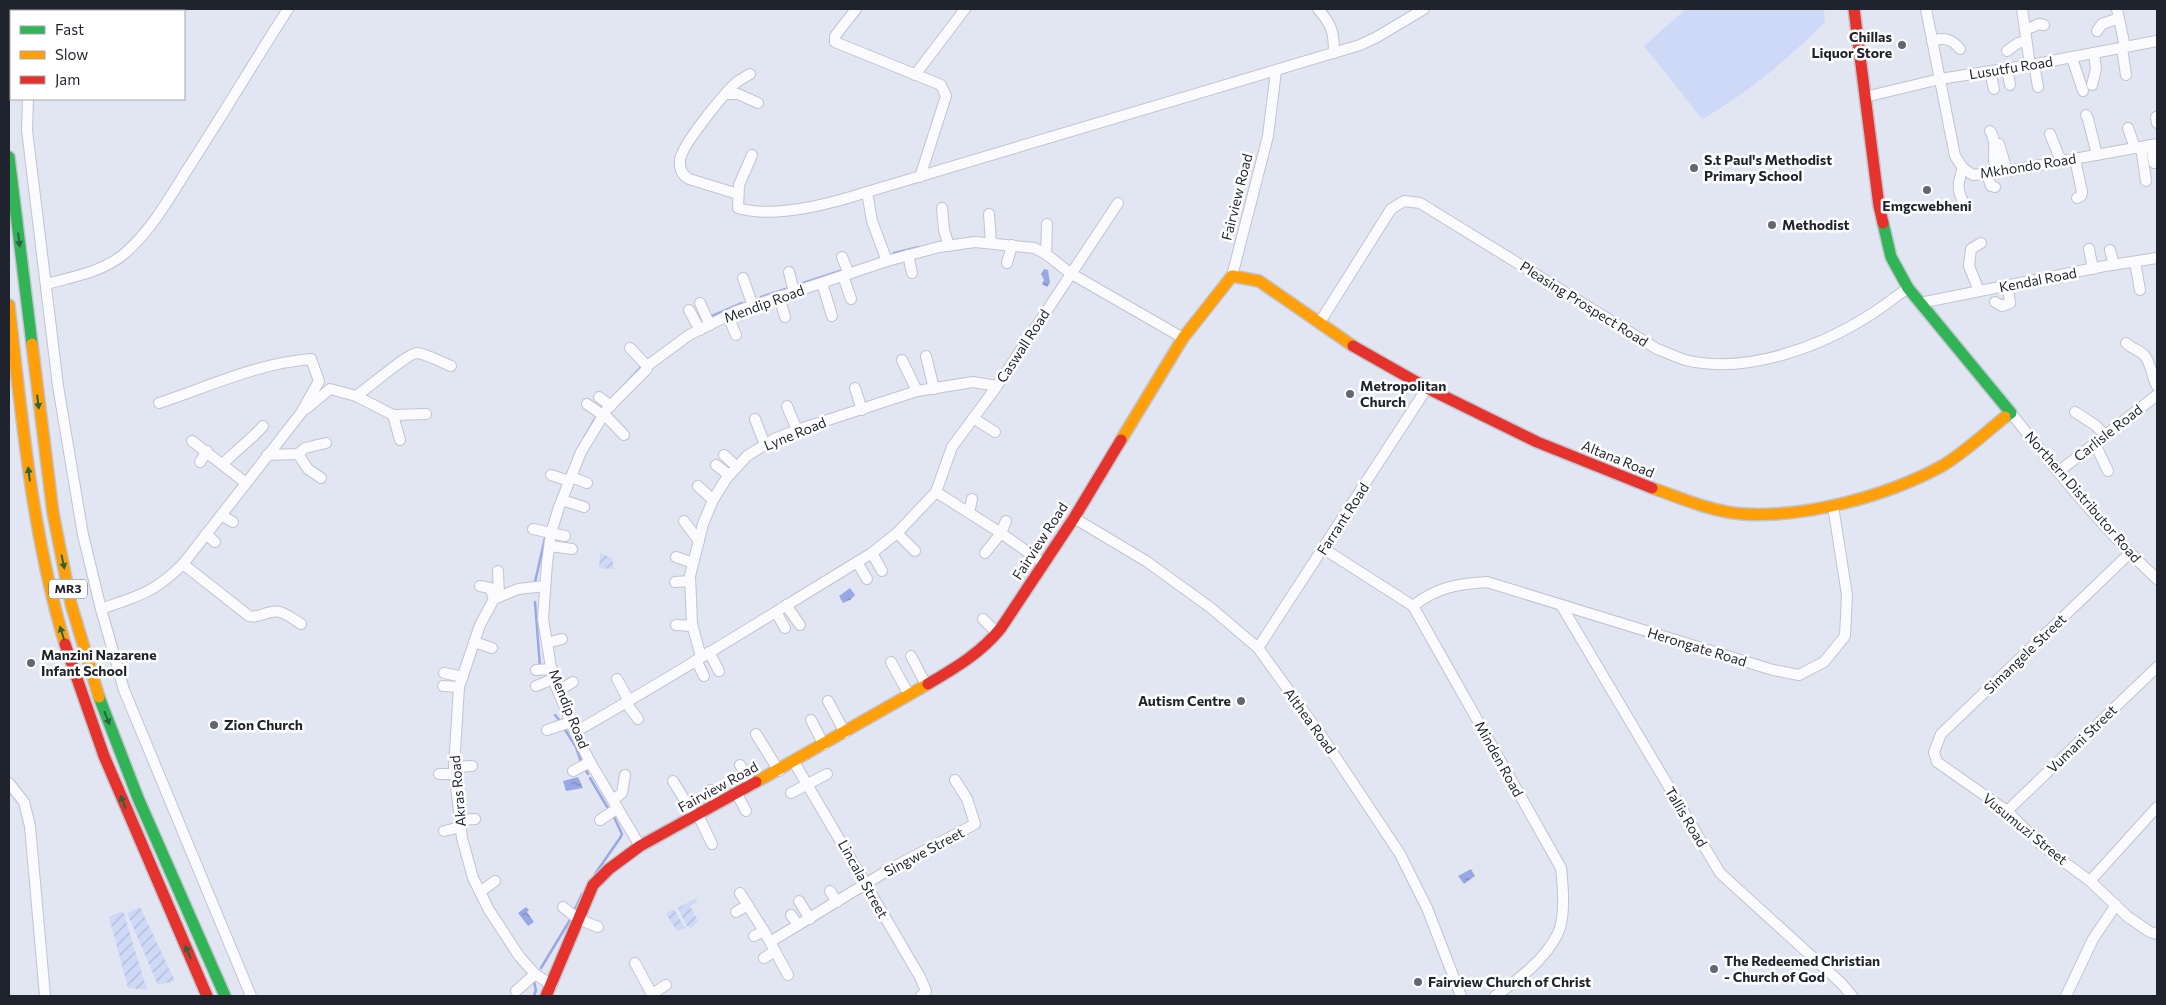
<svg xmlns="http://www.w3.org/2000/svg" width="2166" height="1005" font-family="Commissioner,sans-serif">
<defs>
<pattern id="garden-furrows" width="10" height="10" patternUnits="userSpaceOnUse" patternTransform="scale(1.25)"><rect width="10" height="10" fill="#ced8f7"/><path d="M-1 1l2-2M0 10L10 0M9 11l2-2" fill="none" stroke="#b0b9d4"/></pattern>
<pattern id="water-ripples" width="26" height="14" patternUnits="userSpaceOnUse" patternTransform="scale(1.25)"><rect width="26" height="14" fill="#98a8e5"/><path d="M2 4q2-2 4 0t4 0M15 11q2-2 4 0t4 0" fill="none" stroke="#7b88ba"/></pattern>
</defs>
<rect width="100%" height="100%" fill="#e2e6f3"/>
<!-- grass -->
<path fill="#ced8f7" d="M1686 9H1824L1825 22C1788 59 1748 93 1702 119L1644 46Z"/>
<!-- garden -->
<g fill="url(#garden-furrows)">
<path d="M600 553 612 558 614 569 599 568Z"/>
<path d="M696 898 697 902 690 906 698 921 691 928 687 926 678 908Z"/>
<path d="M140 907 175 981 158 985 127 913Z"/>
<path d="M674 909 685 928 677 931 666 914Z"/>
<path d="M123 911 147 990 128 988 109 917Z"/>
</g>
<!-- water -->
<g fill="url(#water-ripples)">
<path d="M1044 269 1048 270 1050 283 1047 287 1042 284 1044 280 1041 274Z"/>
<path d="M850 588 855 595 850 600 843 603 839 596Z"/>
<path d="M578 777 583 788 566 791 563 781Z"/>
<path d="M1471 869 1475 876 1464 884 1458 876Z"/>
<path d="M526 907 529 910 527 912 534 922 528 926 518 913Z"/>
</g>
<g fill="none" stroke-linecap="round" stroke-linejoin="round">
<!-- stream -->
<g stroke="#98a8e5" stroke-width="2.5">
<path d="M894 253 919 247"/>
<path d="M797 285 840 271"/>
<path d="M761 297 789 288"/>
<path d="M710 317 742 303"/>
<path d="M611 399 643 365"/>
<path d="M584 438 595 419"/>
<path d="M535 582 545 538"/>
<path d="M535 602 540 667"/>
<path d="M555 715 561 722"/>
<path d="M564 728 576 747 581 762"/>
<path d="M585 769 588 774"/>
<path d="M590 778 609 810"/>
<path d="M595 874 620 838 622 834 614 817"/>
<path d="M574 911 582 894"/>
<path d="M541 968 570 920"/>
<path d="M534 982 536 990 534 996"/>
</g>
<defs>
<g id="street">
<path d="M856 9 835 36V42L941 85 946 96 920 177"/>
<path d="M1318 9C1332 25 1334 32 1334 53"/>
<path d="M1926 9 1955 156 1963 168 1973 175 2007 171 2157 144"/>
<path d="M2022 9 2030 65"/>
<path d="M2117 9 2125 47"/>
<path d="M65 11 67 9"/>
<path d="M2025 30 2039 24 2044 25"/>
<path d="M2097 31 2102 24 2119 18"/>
<path d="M1932 41C1944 37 1952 39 1960 49"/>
<path d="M2122 48 2126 75"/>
<path d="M2007 51 2018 43 2026 41"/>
<path d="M2072 58 2083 91"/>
<path d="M2034 64 2038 87"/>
<path d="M2007 68 2010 85"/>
<path d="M1990 72 1994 89"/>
<path d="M915 75 965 9"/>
<path d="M2092 85 2096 69 2094 53"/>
<path d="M727 94H738L758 103"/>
<path d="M1865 97 1940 79 2030 65 2157 41"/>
<path d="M28 99 27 130 58 386 83 535 101 609 124 690 251 996"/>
<path d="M2086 115 2088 119 2097 155"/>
<path d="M2156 117 2157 123"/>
<path d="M2128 128 2135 148"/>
<path d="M1990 131C1996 139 1994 151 1994 160 1994 163 1997 169 1998 172"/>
<path d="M2050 134 2061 161"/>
<path d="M1999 144 2007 171"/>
<path d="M2151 145 2154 163"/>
<path d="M2141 147 2146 181"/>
<path d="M752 155 739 185 738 208C775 219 830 204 867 192"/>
<path d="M2075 159 2082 192 2081 196 2077 198"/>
<path d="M1963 168C1958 182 1956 190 1964 203"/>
<path d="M1987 174 1991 186 1995 187"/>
<path d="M738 194 689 179C682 175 679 169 680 160 681 146 725 92 737 82 741 79 745 77 750 74"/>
<path d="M942 208 944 230 949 246"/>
<path d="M989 214 991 243"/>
<path d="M2089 249 2093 269"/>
<path d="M2110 250 2114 265"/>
<path d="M1046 254 1047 224"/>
<path d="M908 255 912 273"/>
<path d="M842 257 849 274"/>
<path d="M887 261 872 221 867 192 1360 45 1377 37 1424 9"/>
<path d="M2135 262 2140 290"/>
<path d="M1007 263 1012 245"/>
<path d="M789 272 794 292"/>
<path d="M843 276 851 299"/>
<path d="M1232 276 1268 136 1276 71"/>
<path d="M743 278 753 306"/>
<path d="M822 283 832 316"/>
<path d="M46 284C73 277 102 272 124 254 150 232 169 199 187 170 222 116 254 62 288 9"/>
<path d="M1979 291 1969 266 1971 249 1981 243"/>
<path d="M779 296 785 317"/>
<path d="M1995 302 2002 306 2010 303 2009 295 2005 286"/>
<path d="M700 303 710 325"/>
<path d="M1920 303 2105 266 2157 258"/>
<path d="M689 310 700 330"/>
<path d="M728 316 736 335"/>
<path d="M1320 322 1391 209 1404 201 1420 203 1657 349C1666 352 1676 357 1685 360 1746 375 1820 347 1870 315 1883 307 1895 297 1908 288"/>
<path d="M2126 343C2131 348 2139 350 2144 355 2152 364 2151 376 2157 386"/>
<path d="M630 348 647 366"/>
<path d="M926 356 934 389"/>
<path d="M902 360 917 391"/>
<path d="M855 388 862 410"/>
<path d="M356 396 393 415 426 414"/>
<path d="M599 397 611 406"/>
<path d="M587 404 604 416"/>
<path d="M787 406 797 430"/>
<path d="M306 409 330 389 356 396C367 389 408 353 417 353 427 354 441 362 451 366"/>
<path d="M2075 412 2095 425 2105 435"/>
<path d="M2011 413C2056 470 2103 529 2157 579"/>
<path d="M604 414 624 435"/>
<path d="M393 415 400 440"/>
<path d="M973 418 995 432"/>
<path d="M755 419 765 445"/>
<path d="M192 441 246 483"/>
<path d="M2095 444 2108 471"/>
<path d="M298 454 308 469 321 478"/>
<path d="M267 455 298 454 305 448 326 443"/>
<path d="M724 455 737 467"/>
<path d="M200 462 207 451"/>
<path d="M223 464C236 450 251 440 263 426"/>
<path d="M716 465 729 475"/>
<path d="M2058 472 2157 395"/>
<path d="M551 475 569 481"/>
<path d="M571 477 587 483"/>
<path d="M698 486 713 500"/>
<path d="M936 492 1001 533 1043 563"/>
<path d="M562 500 584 507"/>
<path d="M969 513 972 499"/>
<path d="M221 515 233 522"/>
<path d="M1074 518 1146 561 1211 608 1258 648 1323 738 1400 854 1427 908 1461 996"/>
<path d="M684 521 699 541"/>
<path d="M533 529 565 536"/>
<path d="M897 533 915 551"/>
<path d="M206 534 215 542"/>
<path d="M550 546 572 549"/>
<path d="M1324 549 1413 606 1561 868C1563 886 1566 917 1558 933 1546 959 1518 980 1495 996"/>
<path d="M872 553 882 571"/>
<path d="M985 553 1001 533 1006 521"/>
<path d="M2130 553 1941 734 1934 752 1937 762 2007 811 2040 844 2090 881 2128 917 2150 932 2157 934"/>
<path d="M676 557 693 563"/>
<path d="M857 562 867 579"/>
<path d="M183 564 249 616C259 619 269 609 280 612 287 614 295 620 301 624"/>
<path d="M498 571 499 597"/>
<path d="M675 582 690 581"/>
<path d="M480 586 490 588 494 599"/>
<path d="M545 586 518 589 494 599 480 625 459 687 454 768 462 838 473 878 489 910 519 956 535 974 552 985"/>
<path d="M786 605 800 625"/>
<path d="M1561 605 1720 873 1841 983 1852 996"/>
<path d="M1413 606C1437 587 1457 584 1487 582L1773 670 1799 675 1824 662 1845 636 1847 595 1833 506"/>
<path d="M101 609C138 596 154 593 183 564L301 413 319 381 311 359C258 363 208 387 159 403"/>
<path d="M776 612 785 628"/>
<path d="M983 619 997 633"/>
<path d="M676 625 692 626"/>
<path d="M474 642 492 648"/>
<path d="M547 643 562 639"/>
<path d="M1258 648 1427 388"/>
<path d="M709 652 719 671"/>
<path d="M911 656 926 685"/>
<path d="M701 657 692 624 690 576 703 524 713 500 726 479 747 456 774 439 797 430 917 391 973 382 997 386"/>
<path d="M696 660 704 676"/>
<path d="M891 662 909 695"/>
<path d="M536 670 552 669"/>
<path d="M444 673 463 677"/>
<path d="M617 679 629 701"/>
<path d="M443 686 459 687"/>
<path d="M536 686 553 679"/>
<path d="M558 691 573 682"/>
<path d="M828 701 845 733"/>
<path d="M626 703 638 719"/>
<path d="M811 720 824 745"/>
<path d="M547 730 571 722"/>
<path d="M575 732C676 675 773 613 872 553L897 533 936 492 952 447 997 386 1118 203"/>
<path d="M756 734 779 771"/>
<path d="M794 762 920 977 926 991 921 996"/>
<path d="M740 765 752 785"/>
<path d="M454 767 472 766"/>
<path d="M573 771 590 762"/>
<path d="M439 774H454"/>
<path d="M673 781 695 817"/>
<path d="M9 783 24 802 30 826 45 996"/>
<path d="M710 790 717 804"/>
<path d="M791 793 827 774"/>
<path d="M737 794 746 811"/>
<path d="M613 800 622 793 625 775"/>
<path d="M2007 811 2157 667"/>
<path d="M698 815 712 844"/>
<path d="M460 820 475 819"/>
<path d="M600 820 618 808"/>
<path d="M444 831 461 827"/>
<path d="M640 846 590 762 575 732 553 679 543 619 547 563 551 533 559 507 581 452 607 409 647 369V366L689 335 737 311 887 261 939 247 975 242 1034 248 1046 254 1070 273 1183 338"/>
<path d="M2090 881 2157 807"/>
<path d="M830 891 837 902"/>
<path d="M480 892 495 881"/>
<path d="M740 893 764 931 788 975"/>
<path d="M799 901 810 919"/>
<path d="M563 907 578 919 598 927"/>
<path d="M736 912 748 905"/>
<path d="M791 915 798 925"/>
<path d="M754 936 764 931"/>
<path d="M770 942 890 869 975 824 967 799 955 780"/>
<path d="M764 958 775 951"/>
<path d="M635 963 653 996"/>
<path d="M516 991 535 974"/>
<path d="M652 994 666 985"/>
<path d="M2066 996 2093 939 2116 905"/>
</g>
<g id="fast">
<path d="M9 157 32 344"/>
<path d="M1883 223 1891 257 1908 288 2011 413 2005 417"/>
<path d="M99 697 138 798 225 996"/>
</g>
<g id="slow">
<path d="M9 305C22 420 32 533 65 644"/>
<path d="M32 344 53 513 71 604 99 697"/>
<path d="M1121 440 1183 338 1232 276 1259 281 1353 346"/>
<path d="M1652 488C1681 498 1712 512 1743 514 1806 518 1887 496 1942 466 1964 453 1985 433 2005 417"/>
<path d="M756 782 928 684"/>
</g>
<g id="jam">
<path d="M1854 9 1879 206 1883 223"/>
<path d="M1353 346 1427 388 1537 442 1652 488"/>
<path d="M65 644 104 756 207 996"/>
<path d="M928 684C955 668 981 653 1001 628L1074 518 1121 440"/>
<path d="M546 996 593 885 609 869 640 846 756 782"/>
</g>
</defs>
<!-- street casing -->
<use href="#street" stroke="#c1c4cf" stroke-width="12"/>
<!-- fast casing -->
<use href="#fast" stroke="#c1c4cf" stroke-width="14"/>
<!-- slow casing -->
<use href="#slow" stroke="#c1c4cf" stroke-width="14"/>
<!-- jam casing -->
<use href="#jam" stroke="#c1c4cf" stroke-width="14"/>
<!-- street -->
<use href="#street" stroke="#fbfbfd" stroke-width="10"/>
<!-- fast -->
<use href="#fast" stroke="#30b455" stroke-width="11"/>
<!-- slow -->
<use href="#slow" stroke="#ff9f0a" stroke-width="11"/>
<!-- jam -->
<use href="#jam" stroke="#e5322d" stroke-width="11"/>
</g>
<!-- one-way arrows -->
<defs><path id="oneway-solid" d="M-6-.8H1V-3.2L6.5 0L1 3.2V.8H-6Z" transform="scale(1.25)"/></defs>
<g fill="#276440">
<use href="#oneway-solid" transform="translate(19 240) rotate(83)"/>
<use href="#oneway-solid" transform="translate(38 402) rotate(83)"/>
<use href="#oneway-solid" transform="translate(29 474) rotate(-97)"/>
<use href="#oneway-solid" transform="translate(63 562) rotate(78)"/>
<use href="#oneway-solid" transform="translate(62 633) rotate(-107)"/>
<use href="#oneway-solid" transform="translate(107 718) rotate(68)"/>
<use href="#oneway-solid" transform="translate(123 802) rotate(-112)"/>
<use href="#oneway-solid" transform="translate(188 952) rotate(-113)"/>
</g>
<!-- markers -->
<g fill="#636773" stroke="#fff" stroke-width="2">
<circle cx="1902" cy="45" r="5"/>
<circle cx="1694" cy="168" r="5"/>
<circle cx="1927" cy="190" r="5"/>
<circle cx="1772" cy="225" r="5"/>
<circle cx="1350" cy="394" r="5"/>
<circle cx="31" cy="663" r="5"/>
<circle cx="1241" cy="701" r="5"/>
<circle cx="214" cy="725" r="5"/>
<circle cx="1714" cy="969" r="5"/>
<circle cx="1418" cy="982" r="5"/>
</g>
<g text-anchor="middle" stroke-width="5" stroke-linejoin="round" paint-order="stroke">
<!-- shield labels -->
<rect fill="#fff" stroke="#62656d" stroke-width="1" x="49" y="579.5" width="38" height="19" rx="4"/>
<g font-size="12" font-weight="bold" fill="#1f232e">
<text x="68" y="593">MR3</text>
</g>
<!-- poi labels -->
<g font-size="14" font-weight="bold" fill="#1f232e" stroke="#fff" text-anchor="start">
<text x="1892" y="42" text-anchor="end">Chillas<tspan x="1892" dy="16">Liquor Store</tspan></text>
<text x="1704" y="165">S.t Paul's Methodist<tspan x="1704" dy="16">Primary School</tspan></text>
<text x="1927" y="211" text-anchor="middle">Emgcwebheni</text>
<text x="1782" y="230">Methodist</text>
<text x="1360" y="391">Metropolitan<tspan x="1360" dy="16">Church</tspan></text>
<text x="41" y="660">Manzini Nazarene<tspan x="41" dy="16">Infant School</tspan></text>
<text x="1231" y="706" text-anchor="end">Autism Centre</text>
<text x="224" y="730">Zion Church</text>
<text x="1724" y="966">The Redeemed Christian<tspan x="1724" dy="16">- Church of God</tspan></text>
<text x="1428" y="987">Fairview Church of Christ</text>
</g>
<!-- street labels -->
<g font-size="14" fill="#1f232e" stroke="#fff">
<text transform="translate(2011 68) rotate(-9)" y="5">Lusutfu Road</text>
<text transform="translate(2028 166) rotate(-9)" y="5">Mkhondo Road</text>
<text transform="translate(1237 197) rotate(-76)" y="5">Fairview Road</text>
<text transform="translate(2038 280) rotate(-11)" y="5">Kendal Road</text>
<text transform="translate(764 304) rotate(-20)" y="5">Mendip Road</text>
<text transform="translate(1584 304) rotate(32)" y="5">Pleasing Prospect Road</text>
<text transform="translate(1023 346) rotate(-57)" y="5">Caswall Road</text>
<text transform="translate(2108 433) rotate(-38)" y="5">Carlisle Road</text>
<text transform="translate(795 434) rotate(-22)" y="5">Lyne Road</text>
<text transform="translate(1618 459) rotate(22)" y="5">Altana Road</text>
<text transform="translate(2083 497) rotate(49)" y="5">Northern Distributor Road</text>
<text transform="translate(1343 519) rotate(-57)" y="5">Farrant Road</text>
<text transform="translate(1040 541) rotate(-57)" y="5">Fairview Road</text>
<text transform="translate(1697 647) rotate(17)" y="5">Herongate Road</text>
<text transform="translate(2025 654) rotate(-44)" y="5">Simangele Street</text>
<text transform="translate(569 709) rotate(68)" y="5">Mendip Road</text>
<text transform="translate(1310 721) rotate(54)" y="5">Althea Road</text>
<text transform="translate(2082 739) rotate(-44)" y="5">Vumani Street</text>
<text transform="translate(1499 759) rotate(61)" y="5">Minden Road</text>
<text transform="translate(718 787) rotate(-29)" y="5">Fairview Road</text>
<text transform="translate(458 791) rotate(-95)" y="5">Akras Road</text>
<text transform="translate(1686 817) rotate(59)" y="5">Tallis Road</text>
<text transform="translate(2025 829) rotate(39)" y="5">Vusumuzi Street</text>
<text transform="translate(924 852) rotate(-28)" y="5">Singwe Street</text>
<text transform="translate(863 879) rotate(61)" y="5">Lincala Street</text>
</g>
</g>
<!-- border -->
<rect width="2166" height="1005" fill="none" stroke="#1f232e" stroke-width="20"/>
<!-- legend -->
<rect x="10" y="10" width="175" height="90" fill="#ffffff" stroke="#a5a7ab"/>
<rect x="20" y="26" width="25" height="8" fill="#30b455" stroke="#a5a7ab"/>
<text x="55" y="35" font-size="15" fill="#1f232e">Fast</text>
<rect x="20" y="51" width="25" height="8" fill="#ff9f0a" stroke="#a5a7ab"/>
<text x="55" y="60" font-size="15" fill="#1f232e">Slow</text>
<rect x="20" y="76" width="25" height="8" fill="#e5322d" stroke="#a5a7ab"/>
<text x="55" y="85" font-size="15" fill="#1f232e">Jam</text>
</svg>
